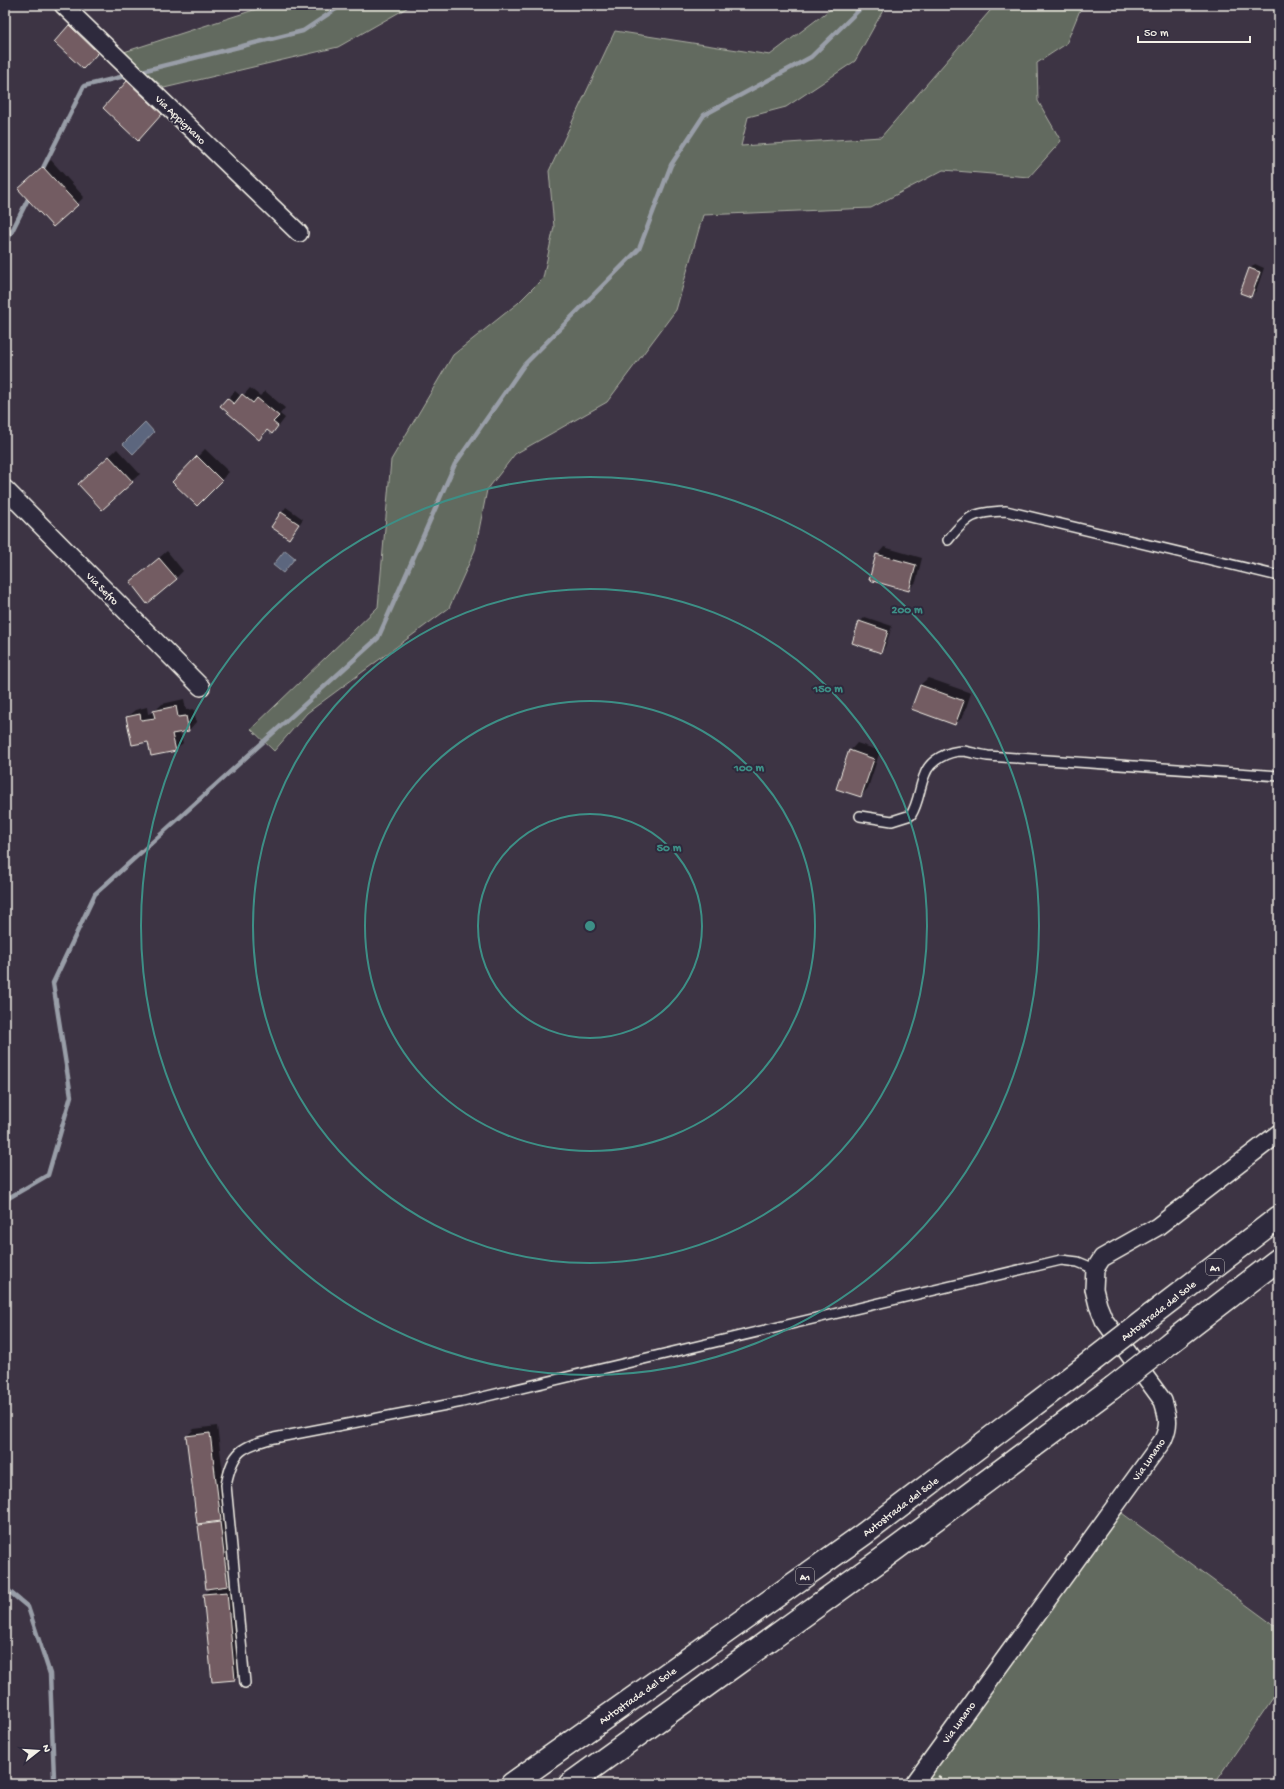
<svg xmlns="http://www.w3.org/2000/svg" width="1284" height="1789" font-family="'Gochi Hand',sans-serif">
<rect width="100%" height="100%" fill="#3d3444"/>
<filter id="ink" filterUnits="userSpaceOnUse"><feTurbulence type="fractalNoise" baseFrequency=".025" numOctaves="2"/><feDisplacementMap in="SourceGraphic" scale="8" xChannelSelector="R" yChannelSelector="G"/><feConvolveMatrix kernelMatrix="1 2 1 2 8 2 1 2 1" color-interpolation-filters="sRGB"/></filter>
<g filter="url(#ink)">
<!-- green -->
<g fill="#626a5e" stroke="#abaea3">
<path d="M269 5H412L338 47 164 88 124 52Z"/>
<path d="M836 5H886L855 61 786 107 748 117 741 146 881 137 995 5H1082L1066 44 1037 63 1038 101 1061 141 1029 177 943 170 871 208 703 215 676 310 607 402 515 454 487 490 475 550 449 608 307 713 274 751 251 729 378 607 391 460 453 355 518 303 543 278 554 227 549 171 615 31 770 55Z"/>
<path d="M1107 1502 1279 1629V1689L1214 1784H942L936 1781 907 1777Z"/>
</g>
<!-- water -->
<g fill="#5c667e" stroke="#999ea8">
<path d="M145 422 154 432 133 454 123 444Z"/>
<path d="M285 550 295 558 283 573 273 565Z"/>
</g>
<!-- shadow -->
<g fill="#0007">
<path d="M75 21 102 48 83 68 55 42Z"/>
<path d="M135 75 169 106 145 132 128 82Z"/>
<path d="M51 160 84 197 77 204 27 182Z"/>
<path d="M1255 264 1264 268 1256 291 1251 296 1250 269Z"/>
<path d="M250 388 260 396 265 391 285 408 280 414 285 418 279 426 272 433 268 430 259 438 221 406 235 391 242 397Z"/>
<path d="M117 449 140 474 132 481 87 477Z"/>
<path d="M205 449 229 472 197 505 173 482Z"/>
<path d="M286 507 303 519 289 538 272 527Z"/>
<path d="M884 547 922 558 916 582 908 590 877 555Z"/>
<path d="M167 551 183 571 176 578 131 582Z"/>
<path d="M865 617 892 626 885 647 881 652 860 622Z"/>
<path d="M928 678 971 693 963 717 955 724 920 685Z"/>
<path d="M184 699 186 710 194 709 196 722 189 730 180 732 183 743 175 750 149 740 127 717 135 710 147 707 148 714 154 712 162 704Z"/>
<path d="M857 743 880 751 868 788 861 796 850 751Z"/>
<path d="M217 1426 228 1512 224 1516 227 1515 235 1578 228 1585H234L242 1671 235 1679 213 1681 204 1594 211 1588 199 1525 202 1522 187 1436 194 1429Z"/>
</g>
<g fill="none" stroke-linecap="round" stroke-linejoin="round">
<!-- stream -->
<g stroke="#999ea8" stroke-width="4.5">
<path d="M138 72 303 31 342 5"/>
<path d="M41 172 84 86 129 75"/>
<path d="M5 245 30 195"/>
<path d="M5 1200 48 1175 71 1096 53 983 95 894 378 638 455 464 524 365 639 249 671 165 704 115 811 57 864 5"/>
<path d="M5 1588 28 1607 50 1674 54 1778 51 1784"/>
</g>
</g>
<!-- building -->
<g fill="#735c62" stroke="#f4f1e8">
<path d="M69 25 98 53 83 69 54 42Z"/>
<path d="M127 81 162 114 138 141 103 108Z"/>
<path d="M43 167 78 205 53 227 18 189Z"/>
<path d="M1249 268 1260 272 1251 297 1240 293Z"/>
<path d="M242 394 253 403 257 398 279 416 273 422 278 426 272 434 267 430 259 440 220 406 227 398 234 404Z"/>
<path d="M109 456 133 482 102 510 78 484Z"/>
<path d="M197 456 222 481 197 506 172 482Z"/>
<path d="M281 512 299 524 289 539 271 527Z"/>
<path d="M876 554 916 565 909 591 869 580Z"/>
<path d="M159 558 177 579 147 604 130 582Z"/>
<path d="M859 621 888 631 881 653 852 643Z"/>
<path d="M920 685 964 701 955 725 911 709Z"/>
<path d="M176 706 178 717 186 716 189 731 172 734 176 751 151 756 148 742 132 745 126 717 140 714 141 720 155 718 153 711Z"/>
<path d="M849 750 874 759 861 797 836 789Z"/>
<path d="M210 1433 221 1521 197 1524 186 1436Z"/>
<path d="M220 1522 228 1586 206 1589 198 1525Z"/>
<path d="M227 1592 235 1680 212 1682 203 1594Z"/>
</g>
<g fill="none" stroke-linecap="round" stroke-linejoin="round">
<defs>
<g id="lane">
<path d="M948 540C968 515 974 512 1006 511L1279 576"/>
<path d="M860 816 892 821 911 815C919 802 919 788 925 774 930 760 948 751 963 751 971 752 980 755 988 756L1279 776"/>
<path d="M245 1683 226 1485C233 1450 241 1447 274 1438L462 1402 1061 1260 1078 1262 1095 1269"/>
</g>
<g id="street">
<path d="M63 5 299 233"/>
<path d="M5 489 201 687"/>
<path d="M914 1784 1163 1440C1170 1424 1168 1417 1163 1401L1104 1320 1098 1305 1094 1289 1095 1269 1102 1258 1157 1227 1279 1133"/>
</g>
<g id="highway">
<path d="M1150 1316 1279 1217"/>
<path d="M1171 1342 1279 1259"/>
<path d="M512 1784 864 1534 1092 1361"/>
<path d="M570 1784 882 1559 1112 1388"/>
</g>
</defs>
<!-- lane casing -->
<use href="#lane" stroke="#f4f1e8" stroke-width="12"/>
<!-- street casing -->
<use href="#street" stroke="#f4f1e8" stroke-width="20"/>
<!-- highway casing -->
<use href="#highway" stroke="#f4f1e8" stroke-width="25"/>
<!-- path -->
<path stroke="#f4f1e8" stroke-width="2.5" stroke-dasharray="4 3" stroke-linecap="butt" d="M938 1776 952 1784"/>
<!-- lane -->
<use href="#lane" stroke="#2f2a3d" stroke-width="9"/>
<!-- street -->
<use href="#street" stroke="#2f2a3d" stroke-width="17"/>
<!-- highway -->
<use href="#highway" stroke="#2f2a3d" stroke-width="22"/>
<defs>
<g id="highway-bridge">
<path d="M1092 1361 1150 1316"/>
<path d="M1112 1388 1171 1342"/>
</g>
</defs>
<!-- highway-bridge casing -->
<use href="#highway-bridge" stroke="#f4f1e8" stroke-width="25" stroke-linecap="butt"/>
<!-- highway-bridge -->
<use href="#highway-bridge" stroke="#2f2a3d" stroke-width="22"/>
</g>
</g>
<!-- distance rings -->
<g fill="none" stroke="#3d8f86" stroke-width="2">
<circle cx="590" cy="926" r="112"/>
<circle cx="590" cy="926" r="225"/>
<circle cx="590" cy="926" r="337"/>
<circle cx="590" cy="926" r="449"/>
</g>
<g text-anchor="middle" stroke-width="4" stroke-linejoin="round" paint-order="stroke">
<!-- shield labels -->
<g fill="#2f2a3d" stroke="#b9b5b5" stroke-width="1">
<rect x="1206" y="1259" width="18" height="16" rx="3"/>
<rect x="796" y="1568" width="18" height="16" rx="3"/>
</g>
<g font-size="10" font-weight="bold" fill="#f4f1e8">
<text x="1215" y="1271">A1</text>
<text x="805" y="1580">A1</text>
</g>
<!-- street labels -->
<g font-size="11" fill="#f4f1e8" stroke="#2f2a3d">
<text transform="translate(181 119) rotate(44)" y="4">Via Appignano</text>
<text transform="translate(103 588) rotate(45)" y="4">Via Sefro</text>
<text transform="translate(1158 1310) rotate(-38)" y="4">Autostrada del Sole</text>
<text transform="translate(1148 1459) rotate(-55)" y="4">Via Lunano</text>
<text transform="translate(900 1506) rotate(-37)" y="4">Autostrada del Sole</text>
<text transform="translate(637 1695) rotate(-35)" y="4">Autostrada del Sole</text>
<text transform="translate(958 1722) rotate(-54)" y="4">Via Lunano</text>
</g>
</g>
<circle cx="590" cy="926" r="6" fill="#3d8f86" stroke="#2f2a3d" stroke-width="2"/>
<g font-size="12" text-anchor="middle" font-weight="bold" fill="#3d8f86" stroke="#2f2a3d" stroke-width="4" stroke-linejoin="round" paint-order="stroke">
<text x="907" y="613">200 m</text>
<text x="828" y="692">150 m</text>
<text x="749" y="771">100 m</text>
<text x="669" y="851">50 m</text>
</g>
<!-- margin -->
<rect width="1284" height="1789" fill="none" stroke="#2f2a3d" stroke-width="20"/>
<rect x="10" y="10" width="1264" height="1769" fill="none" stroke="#f4f1e8" stroke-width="1.5" filter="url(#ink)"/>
<!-- north arrow -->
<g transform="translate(38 1751) rotate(73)" stroke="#2f2a3d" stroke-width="3" paint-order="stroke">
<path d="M0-3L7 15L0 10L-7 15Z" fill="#f4f1e8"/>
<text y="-6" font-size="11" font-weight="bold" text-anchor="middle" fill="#f4f1e8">N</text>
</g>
<!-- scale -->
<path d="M1138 36v6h112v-6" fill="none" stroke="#f4f1e8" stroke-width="2"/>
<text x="1144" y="36" font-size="12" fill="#f4f1e8" stroke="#2f2a3d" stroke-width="3" paint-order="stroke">50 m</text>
</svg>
